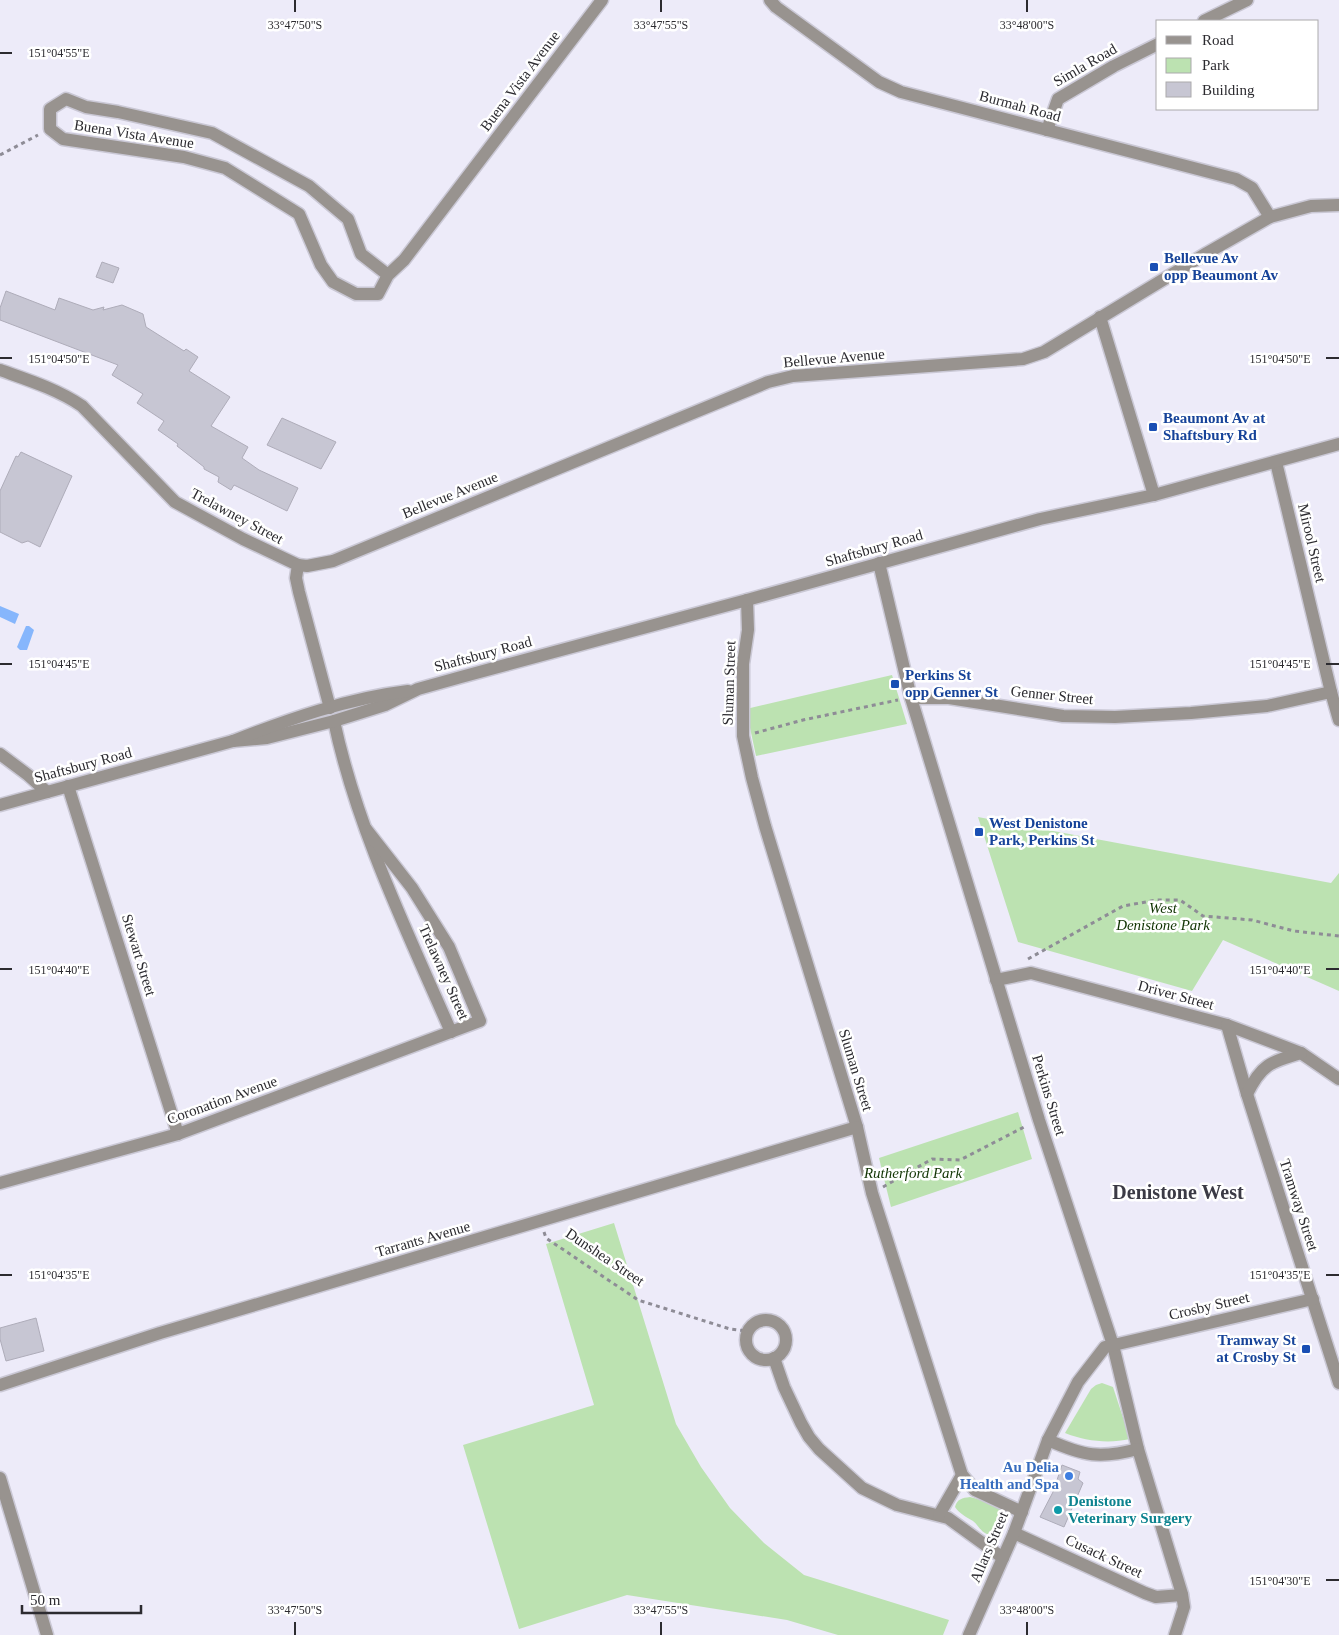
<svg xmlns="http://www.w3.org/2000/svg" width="1339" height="1635" font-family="Georgia,serif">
<rect width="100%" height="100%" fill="#edebf9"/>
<!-- green -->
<g fill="#bce2b1">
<path d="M892 675 907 724 756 756 746 709Z"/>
<path d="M978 817 1331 883 1339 873V991L1223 940 1192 991 1018 942Z"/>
<path d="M1018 1112 1032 1159 891 1207 879 1158Z"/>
<path d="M614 1223 676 1424 701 1467 730 1508 764 1543 804 1575 949 1620 943 1635H838L787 1620 627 1595 519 1629 463 1445 594 1405 546 1244Z"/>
<path d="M1102 1383 1113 1387 1130 1439C1108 1444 1085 1441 1065 1433L1091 1389 1096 1385Z"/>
<path d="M970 1497C980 1500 994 1502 1002 1510 1012 1521 1002 1539 987 1534 981 1532 978 1525 973 1521 966 1517 959 1513 955 1507 957 1499 962 1498 970 1497Z"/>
</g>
<!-- water -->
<g fill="#86b6fc">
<path d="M0 606 19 614 15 624 0 617Z"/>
<path d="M26 626H29L34 630 27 650H20L17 647Z"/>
</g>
<!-- building -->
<g fill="#c7c6d3" stroke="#aeacb9">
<path d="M102 262 119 268 113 283 96 277Z"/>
<path d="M6 291 55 310 59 298 93 310 104 307 103 310 122 305 143 314 146 327 184 351 186 349 198 357 189 371 230 397 211 426 248 447 242 458 259 470 298 488 287 511 234 485 231 490 218 482 219 477 204 469V467L177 446 178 444 158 430 164 421 137 403 143 394 112 375 118 365 0 320V308Z"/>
<path d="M282 418 336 442 321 469 267 445Z"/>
<path d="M21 452 72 476 40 547 28 541 22 543 0 532V491L16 456 18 457Z"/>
<path d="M36 1318 44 1351 6 1361 0 1339V1328Z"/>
<path d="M1062 1465 1080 1472 1078 1479 1083 1483 1064 1527 1040 1517 1053 1492Z"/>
</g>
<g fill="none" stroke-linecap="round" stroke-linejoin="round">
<defs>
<g id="minor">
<path d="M770 0 776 7 879 82 901 92 1236 179 1252 188 1270 217"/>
<path d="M1204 21 1247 0"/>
<path d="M1047 130 1058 99 1114 66 1158 44"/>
<path d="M388 275 361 254 348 219 309 186 212 133 118 112 86 107 66 99 50 109V129L63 139 184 157 225 168 299 214 321 265 333 282 356 294H378L388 275 404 260 602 0"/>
<path d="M1100 317 1154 495"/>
<path d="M0 370C28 380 57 389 82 406L175 502 243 539 298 565 296 578 299 592 330 708"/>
<path d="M1276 462 1331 692 1339 720"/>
<path d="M879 563 911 698 1039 1120 1113 1345 1138 1449 1182 1594 1184 1607 1175 1635"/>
<path d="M298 565 307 566 333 561 768 382 793 376 1023 359 1044 352 1207 253 1270 217 1311 206 1339 205"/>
<path d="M747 600 748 630 743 664V736L752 778 765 826 857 1127 872 1193 962 1475 975 1490 1022 1512"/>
<path d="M911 698H949L1063 716 1115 717 1191 713 1267 706 1331 692"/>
<path d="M334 721C357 829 407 931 451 1032"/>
<path d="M233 741 267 738 334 721 385 705 418 689 461 677 747 600 1040 519 1154 495 1339 444"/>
<path d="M0 754 28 775 47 792"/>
<path d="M68 786 178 1134"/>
<path d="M0 805 233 741C289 719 349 698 408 691"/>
<path d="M996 980 1031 973 1227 1025 1301 1053 1339 1079"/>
<path d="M1227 1025 1247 1094 1339 1383"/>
<path d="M1247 1094C1261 1065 1270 1062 1301 1053"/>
<path d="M0 1183 178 1134 480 1021 449 947 412 888 366 829"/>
<circle cx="766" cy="1340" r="20"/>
<path d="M774 1358 784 1387 801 1423 809 1437 819 1449 862 1488 897 1505 948 1518 1003 1558"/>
<path d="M0 1385 160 1333 857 1127"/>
<path d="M1048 1440C1084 1456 1100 1459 1138 1449"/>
<path d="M0 1478 47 1635"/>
<path d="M939 1515 962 1475"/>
<path d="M1014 1533 1145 1593 1156 1597 1182 1595"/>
<path d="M969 1635 1014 1533 1048 1440 1078 1382 1105 1347 1313 1299"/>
</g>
</defs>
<!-- minor casing -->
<use href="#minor" stroke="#cac8d5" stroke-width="15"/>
<!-- path -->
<g stroke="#8e8c96" stroke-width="3" stroke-dasharray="4 4" stroke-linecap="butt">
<path d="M0 155 38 135"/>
<path d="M755 733 803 720 898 700"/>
<path d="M1028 959 1123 906 1157 900H1180L1203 916 1252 920 1294 931 1339 936"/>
<path d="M883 1187 932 1159 960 1160 1026 1126"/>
<path d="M544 1232 546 1238 638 1300 730 1329 748 1331"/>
</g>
<!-- minor -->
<use href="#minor" stroke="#98938f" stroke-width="12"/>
</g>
<!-- ticks -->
<path fill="none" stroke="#2c2b30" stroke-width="2" d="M295 0V12M661 0V12M1027 0V12M0 53H12M0 358H12M1326 358H1339M0 664H12M1326 664H1339M0 969H12M1326 969H1339M0 1275H12M1326 1275H1339M1326 1580H1339M295 1622V1635M661 1622V1635M1027 1622V1635"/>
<!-- markers -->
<g fill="#1a4fb4" stroke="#fff" stroke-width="2">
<rect x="1149" y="262" width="10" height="10" rx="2.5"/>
<rect x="1148" y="422" width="10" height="10" rx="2.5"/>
<rect x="890" y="679" width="10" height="10" rx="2.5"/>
<rect x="974" y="827" width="10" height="10" rx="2.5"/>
<rect x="1301" y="1344" width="10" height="10" rx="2.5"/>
</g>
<circle fill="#3f7fe0" stroke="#fff" stroke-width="2" cx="1069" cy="1476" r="5"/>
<circle fill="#0f9aa8" stroke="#fff" stroke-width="2" cx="1058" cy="1510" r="5"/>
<g text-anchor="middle" stroke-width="5" stroke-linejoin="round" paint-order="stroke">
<!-- street labels -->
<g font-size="15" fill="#2c2b30" stroke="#fff">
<text transform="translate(1085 65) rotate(-30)" y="5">Simla Road</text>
<text transform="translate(520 81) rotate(-53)" y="5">Buena Vista Avenue</text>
<text transform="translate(1020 106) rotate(15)" y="5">Burmah Road</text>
<text transform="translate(134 134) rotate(9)" y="5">Buena Vista Avenue</text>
<text transform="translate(834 358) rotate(-5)" y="5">Bellevue Avenue</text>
<text transform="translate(450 495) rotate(-22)" y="5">Bellevue Avenue</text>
<text transform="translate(237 516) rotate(28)" y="5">Trelawney Street</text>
<text transform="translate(1312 543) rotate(77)" y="5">Mirool Street</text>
<text transform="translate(874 548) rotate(-16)" y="5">Shaftsbury Road</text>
<text transform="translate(483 654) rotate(-15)" y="5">Shaftsbury Road</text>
<text transform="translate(729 683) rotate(-88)" y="5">Sluman Street</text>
<text transform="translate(1052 695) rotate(6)" y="5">Genner Street</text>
<text transform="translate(83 765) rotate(-15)" y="5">Shaftsbury Road</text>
<text transform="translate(139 955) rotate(73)" y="5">Stewart Street</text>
<text transform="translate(444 972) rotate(66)" y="5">Trelawney Street</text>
<text transform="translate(1176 995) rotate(15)" y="5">Driver Street</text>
<text transform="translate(856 1070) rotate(73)" y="5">Sluman Street</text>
<text transform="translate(1049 1095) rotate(73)" y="5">Perkins Street</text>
<text transform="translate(222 1100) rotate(-20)" y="5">Coronation Avenue</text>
<text transform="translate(1299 1205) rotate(72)" y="5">Tramway Street</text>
<text transform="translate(423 1239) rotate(-16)" y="5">Tarrants Avenue</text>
<text transform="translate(605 1257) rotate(34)" y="5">Dunshea Street</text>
<text transform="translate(1209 1306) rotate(-13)" y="5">Crosby Street</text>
<text transform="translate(989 1547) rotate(-67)" y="5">Allars Street</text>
<text transform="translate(1104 1556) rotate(25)" y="5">Cusack Street</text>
</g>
<!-- transit labels -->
<g font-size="15" font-weight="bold" fill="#164399" stroke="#fff" text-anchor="start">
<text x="1164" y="263">Bellevue Av<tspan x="1164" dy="17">opp Beaumont Av</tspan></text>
<text x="1163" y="423">Beaumont Av at<tspan x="1163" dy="17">Shaftsbury Rd</tspan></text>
<text x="905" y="680">Perkins St<tspan x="905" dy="17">opp Genner St</tspan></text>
<text x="989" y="828">West Denistone<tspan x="989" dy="17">Park, Perkins St</tspan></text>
<text x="1296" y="1345" text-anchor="end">Tramway St<tspan x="1296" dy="17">at Crosby St</tspan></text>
</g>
<!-- park labels -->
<g font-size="15" font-style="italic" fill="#113403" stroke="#fff">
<text x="1163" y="913">West<tspan x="1163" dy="17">Denistone Park</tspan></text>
<text x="913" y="1178">Rutherford Park</text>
</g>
<!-- shop labels -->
<g font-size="15" font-weight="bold" fill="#366cbe" stroke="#fff" text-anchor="end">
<text x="1059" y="1472">Au Delia<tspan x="1059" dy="17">Health and Spa</tspan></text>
</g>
<!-- culture labels -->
<g font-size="15" font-weight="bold" fill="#0d838f" stroke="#fff" text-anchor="start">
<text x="1068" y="1506">Denistone<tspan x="1068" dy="17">Veterinary Surgery</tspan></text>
</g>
<!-- district labels -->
<g font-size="20" font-weight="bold" fill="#3b3a45" stroke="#fff">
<text x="1178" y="1199">Denistone West</text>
</g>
</g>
<g font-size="12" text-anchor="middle" fill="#2c2b30" stroke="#fff" stroke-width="5" stroke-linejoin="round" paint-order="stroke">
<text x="295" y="29">33°47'50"S</text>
<text x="661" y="29">33°47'55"S</text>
<text x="1027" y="29">33°48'00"S</text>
<text x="59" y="57">151°04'55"E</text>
<text x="1280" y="363">151°04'50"E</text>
<text x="59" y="363">151°04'50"E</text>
<text x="1280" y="668">151°04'45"E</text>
<text x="59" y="668">151°04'45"E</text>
<text x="1280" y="974">151°04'40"E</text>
<text x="59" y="974">151°04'40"E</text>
<text x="1280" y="1279">151°04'35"E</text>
<text x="59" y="1279">151°04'35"E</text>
<text x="1280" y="1585">151°04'30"E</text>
<text x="295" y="1614">33°47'50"S</text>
<text x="661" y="1614">33°47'55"S</text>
<text x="1027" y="1614">33°48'00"S</text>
</g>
<!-- legend -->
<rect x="1156" y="20" width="162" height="90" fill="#ffffff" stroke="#abaaac"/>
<rect x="1166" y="36" width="25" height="8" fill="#98938f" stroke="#abaaac"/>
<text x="1202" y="45" font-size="15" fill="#2c2b30">Road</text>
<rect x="1166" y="58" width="25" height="15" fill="#bce2b1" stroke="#abaaac"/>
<text x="1202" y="70" font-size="15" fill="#2c2b30">Park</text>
<rect x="1166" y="82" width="25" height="15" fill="#c7c6d3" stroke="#abaaac"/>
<text x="1202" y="95" font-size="15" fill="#2c2b30">Building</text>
<!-- scale -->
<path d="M22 1605v8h119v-8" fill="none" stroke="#2c2b30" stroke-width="2.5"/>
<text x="30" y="1605" font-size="15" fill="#2c2b30" stroke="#ffffff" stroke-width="4" paint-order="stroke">50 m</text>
</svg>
